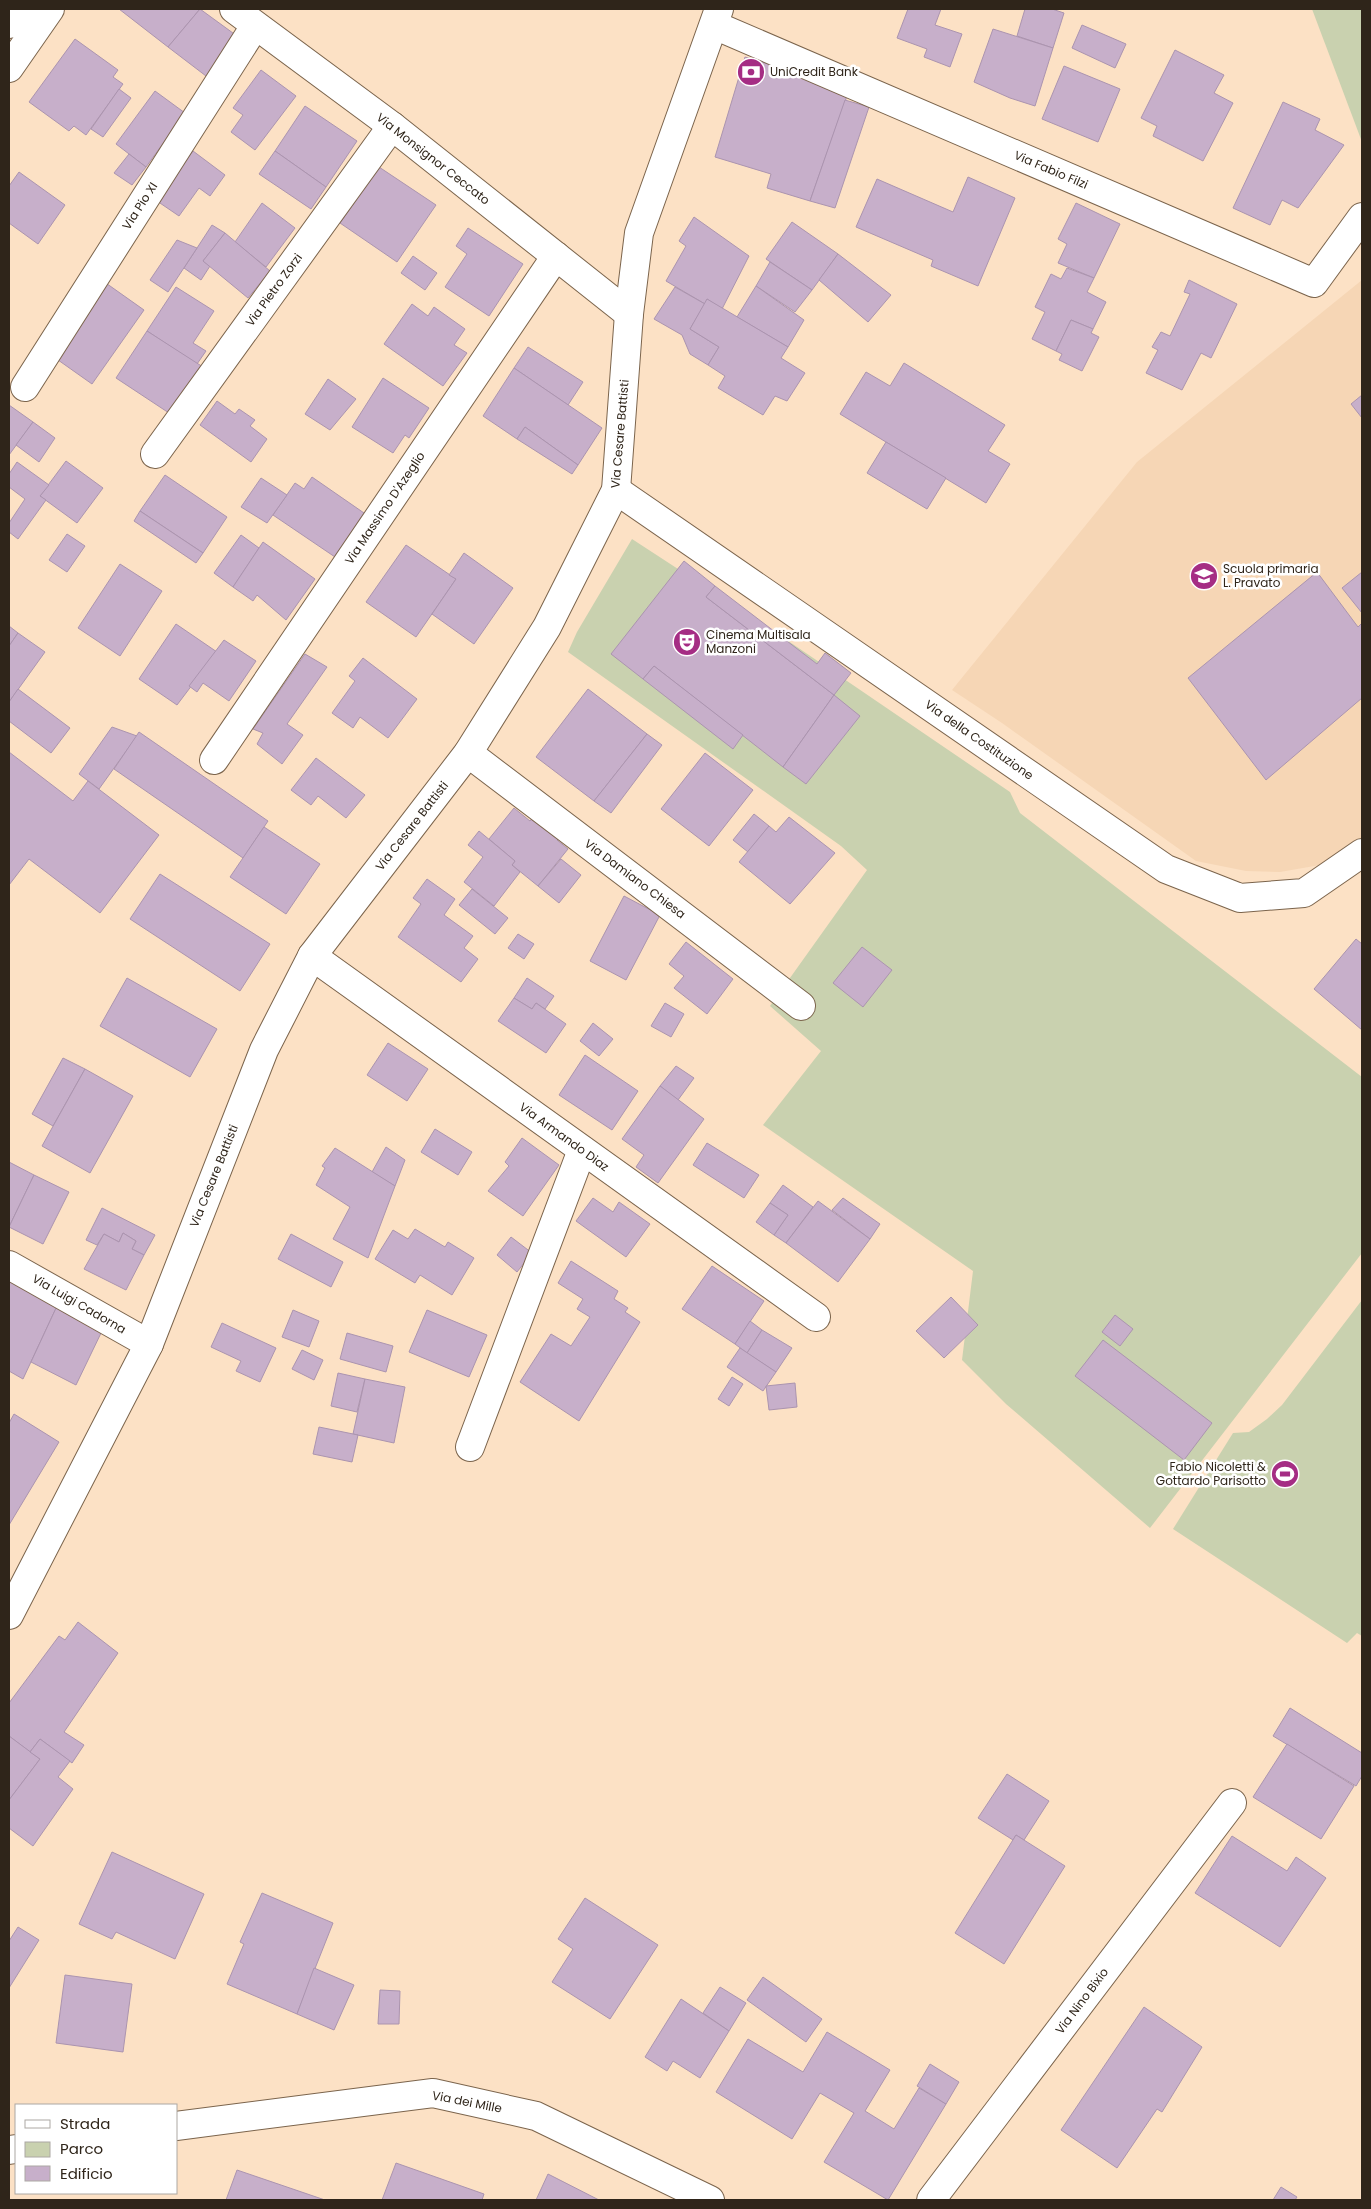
<svg xmlns="http://www.w3.org/2000/svg" width="1371" height="2209" font-family="Poppins,sans-serif">
<rect width="100%" height="100%" fill="#fce1c5"/>
<!-- built -->
<path fill="#f6d6b5" d="M1362 280V844L1326 864 1280 872 1246 871 1196 861 1002 723 952 690 1137 462Z"/>
<!-- green -->
<g fill="#c9d1af">
<path d="M1312 9H1362V142Z"/>
<path d="M632 539 778 634 1010 792 1020 813 1362 1077V1253L1150 1528 1006 1404 962 1360 973 1271 763 1125 821 1051 770 1006 867 870 841 846 568 652 577 632Z"/>
<path d="M1362 1300V1636L1357 1633 1347 1643 1173 1529 1233 1433 1249 1432 1267 1419 1282 1405Z"/>
</g>
<!-- building -->
<g fill="#c7afca" stroke="#ab94af">
<path d="M119 9H200L168 47Z"/>
<path d="M200 9 237 36 206 76 168 47Z"/>
<path d="M908 9H941L935 25 962 34 950 67 924 57 927 49 897 38Z"/>
<path d="M1025 9H1052L1064 13 1053 48 1017 36Z"/>
<path d="M1082 25 1126 44 1115 68 1072 48Z"/>
<path d="M993 29 1053 48 1035 106 1010 98 974 82Z"/>
<path d="M75 39 118 70 113 77 123 84 86 135 74 126 69 131 29 102Z"/>
<path d="M1175 50 1224 75 1214 93 1233 103 1203 161 1153 136 1157 126 1141 118Z"/>
<path d="M745 57 812 77 810 82 847 96 810 201 767 188 771 174 715 157Z"/>
<path d="M1064 66 1120 89 1098 142 1042 119Z"/>
<path d="M261 70 296 96 255 150 231 132 243 115 233 108Z"/>
<path d="M119 89 131 98 103 137 91 129Z"/>
<path d="M155 91 185 113 146 167 116 144Z"/>
<path d="M845 100 869 107 835 208 810 201Z"/>
<path d="M1283 102 1320 119 1315 130 1344 145 1298 208 1282 200 1270 225 1233 208Z"/>
<path d="M305 106 357 141 326 187 275 151Z"/>
<path d="M193 151 225 175 210 196 199 188 179 216 157 201Z"/>
<path d="M275 151 326 187 311 209 259 174Z"/>
<path d="M129 154 146 167 132 185 114 173Z"/>
<path d="M379 167 436 205 397 262 340 223Z"/>
<path d="M19 172 65 205 38 244 9 223V186Z"/>
<path d="M968 177 1015 198 978 286 931 266 933 260 856 227 877 179 953 212Z"/>
<path d="M262 203 295 228 266 267 235 242Z"/>
<path d="M1076 203 1120 224 1094 278 1058 263 1067 244 1058 239Z"/>
<path d="M694 217 749 256 722 309 707 299 705 304 666 281 686 246 679 241Z"/>
<path d="M792 222 838 254 812 290 766 259Z"/>
<path d="M212 225 225 233 203 261 210 266 201 280 184 268Z"/>
<path d="M468 228 523 264 489 316 445 287 467 254 456 246Z"/>
<path d="M225 233 270 271 248 298 203 261Z"/>
<path d="M177 240 197 248 168 292 150 280Z"/>
<path d="M838 254 891 295 868 322 819 280Z"/>
<path d="M413 256 437 273 425 290 401 273Z"/>
<path d="M770 262 812 290 795 312 756 286Z"/>
<path d="M1067 268 1094 278 1087 292 1106 302 1093 329 1071 320 1056 351 1032 339 1045 312 1035 307 1051 274 1061 279Z"/>
<path d="M1189 280 1237 304 1211 358 1201 353 1182 390 1146 373 1158 350 1152 347 1161 332 1170 336 1190 294 1184 292Z"/>
<path d="M103 281 144 310 92 384 51 355Z"/>
<path d="M756 286 804 320 788 347 737 317Z"/>
<path d="M176 287 214 311 193 343 206 351 197 364 147 331Z"/>
<path d="M675 287 705 304 690 329 719 347 708 365 690 354 682 335 654 319Z"/>
<path d="M707 299 788 347 781 358 805 373 787 401 775 396 763 415 718 388 725 376 708 365 719 347 690 329Z"/>
<path d="M412 304 428 316 434 307 465 329 454 345 467 353 443 386 384 344Z"/>
<path d="M1071 320 1093 329 1091 333 1099 337 1082 371 1059 360 1062 354 1056 351Z"/>
<path d="M147 331 203 367 169 413 116 378Z"/>
<path d="M528 347 583 382 568 405 514 368Z"/>
<path d="M904 363 1005 425 988 451 1010 464 986 503 840 414 866 372 890 386Z"/>
<path d="M514 368 602 428 578 465 525 427 517 439 483 416Z"/>
<path d="M383 378 429 408 409 438 405 435 393 453 352 427Z"/>
<path d="M328 379 356 399 330 430 305 414Z"/>
<path d="M1362 395V418L1351 404Z"/>
<path d="M217 401 235 414 239 409 255 420 250 426 267 439 251 462 200 425Z"/>
<path d="M9 405 33 422 9 455Z"/>
<path d="M33 422 55 438 39 462 16 445Z"/>
<path d="M525 427 578 465 572 474 517 439Z"/>
<path d="M886 442 946 478 927 509 867 473Z"/>
<path d="M66 461 103 488 77 523 40 496Z"/>
<path d="M17 462 49 485 40 496 46 500 18 539 9 532V523L25 499 9 487V474Z"/>
<path d="M165 475 227 517 203 553 140 511Z"/>
<path d="M312 477 364 513 335 557 273 515 295 483 304 489Z"/>
<path d="M261 478 287 495 267 523 241 507Z"/>
<path d="M140 511 203 553 196 563 134 521Z"/>
<path d="M67 534 85 546 67 572 49 560Z"/>
<path d="M241 535 259 548 233 587 214 573Z"/>
<path d="M263 542 315 579 286 620 257 595 253 601 233 587Z"/>
<path d="M406 545 456 579 416 637 366 602Z"/>
<path d="M464 553 513 588 474 644 432 614 456 579 449 575Z"/>
<path d="M684 561 715 586 706 597 834 695 783 767 654 666 643 679 611 654Z"/>
<path d="M120 564 162 591 120 656 78 628Z"/>
<path d="M1317 572 1358 627 1362 623V698L1266 780 1188 678Z"/>
<path d="M1362 572V613L1342 588Z"/>
<path d="M715 586 817 664 825 653 851 673 834 695 706 597Z"/>
<path d="M176 624 217 652 177 705 139 679Z"/>
<path d="M9 626 18 633 9 646Z"/>
<path d="M18 633 45 652 9 702V646Z"/>
<path d="M224 640 256 661 229 701 203 683 197 692 189 686Z"/>
<path d="M305 654 327 667 287 724 303 735 282 764 257 744 263 733 253 729Z"/>
<path d="M363 658 417 699 388 738 360 717 353 728 332 713 355 681 349 676Z"/>
<path d="M654 666 743 735 733 749 643 679Z"/>
<path d="M18 689 70 728 51 753 9 721V702Z"/>
<path d="M588 689 647 734 594 801 536 757Z"/>
<path d="M834 695 860 716 806 784 783 767Z"/>
<path d="M112 727 137 736 99 789 79 774Z"/>
<path d="M139 732 268 821 243 858 114 769Z"/>
<path d="M647 734 662 745 611 813 594 801Z"/>
<path d="M9 752 73 801 88 781 159 835 100 913 29 859 9 885Z"/>
<path d="M705 753 753 790 709 846 661 809Z"/>
<path d="M316 758 365 795 346 818 318 796 311 805 291 790Z"/>
<path d="M514 808 530 821 533 817 560 837 557 840 568 849 538 886 512 865 515 861 489 839Z"/>
<path d="M754 814 769 826 748 852 733 840Z"/>
<path d="M789 817 835 853 790 904 739 862 769 826 776 832Z"/>
<path d="M264 827 320 864 286 914 230 877Z"/>
<path d="M479 831 515 861 512 865 520 872 494 906 464 882 483 857 468 845Z"/>
<path d="M561 859 581 875 559 903 538 886Z"/>
<path d="M160 874 270 944 240 991 130 919Z"/>
<path d="M427 879 455 899 444 915 473 936 464 948 478 959 461 982 398 937 421 904 413 898Z"/>
<path d="M472 889 508 918 495 934 459 905Z"/>
<path d="M624 896 660 915 626 980 590 961Z"/>
<path d="M518 934 534 944 524 959 508 948Z"/>
<path d="M1356 939 1362 944V1030L1314 989Z"/>
<path d="M686 942 733 979 707 1014 674 988 684 976 669 964Z"/>
<path d="M862 947 892 970 863 1007 833 983Z"/>
<path d="M127 978 217 1029 190 1077 100 1026Z"/>
<path d="M527 978 554 996 545 1009 536 1003 532 1009 514 998Z"/>
<path d="M514 998 532 1009 536 1003 566 1024 546 1053 498 1021Z"/>
<path d="M665 1003 684 1014 671 1037 651 1026Z"/>
<path d="M593 1023 613 1039 599 1056 580 1041Z"/>
<path d="M388 1043 428 1069 407 1101 367 1075Z"/>
<path d="M585 1055 638 1091 612 1130 559 1095Z"/>
<path d="M63 1058 85 1069 53 1126 32 1114Z"/>
<path d="M676 1066 694 1078 678 1100 660 1086Z"/>
<path d="M85 1069 133 1096 90 1173 42 1146Z"/>
<path d="M660 1086 704 1119 658 1183 636 1167 644 1155 622 1139Z"/>
<path d="M435 1129 472 1152 458 1175 421 1152Z"/>
<path d="M522 1138 559 1165 523 1216 488 1191 509 1166 505 1162Z"/>
<path d="M707 1143 759 1175 744 1198 693 1165Z"/>
<path d="M386 1147 405 1160 395 1186 372 1172Z"/>
<path d="M335 1148 395 1186 368 1258 333 1239 350 1207 316 1185 325 1168 322 1166Z"/>
<path d="M9 1162 34 1175 9 1227Z"/>
<path d="M34 1175 69 1192 43 1244 9 1227Z"/>
<path d="M783 1185 813 1207 786 1243 774 1235 788 1215 770 1203Z"/>
<path d="M593 1198 613 1212 619 1202 650 1224 626 1257 576 1221Z"/>
<path d="M843 1198 880 1224 870 1239 832 1210Z"/>
<path d="M818 1201 870 1239 838 1282 786 1243Z"/>
<path d="M770 1203 788 1215 774 1235 756 1222Z"/>
<path d="M102 1208 155 1235 144 1255 132 1249 136 1241 123 1233 119 1242 104 1234 97 1245 86 1240Z"/>
<path d="M415 1229 445 1247 448 1242 474 1258 452 1295 420 1275 415 1283 375 1259 393 1230 408 1239Z"/>
<path d="M123 1233 136 1241 132 1249 144 1255 126 1290 84 1269 104 1234 119 1242Z"/>
<path d="M291 1234 343 1262 331 1287 278 1259Z"/>
<path d="M511 1237 532 1253 517 1272 497 1255Z"/>
<path d="M571 1261 618 1291 614 1299 628 1308 625 1312 640 1322 579 1421 520 1382 551 1334 571 1346 590 1317 577 1309 583 1299 558 1283Z"/>
<path d="M712 1266 764 1301 735 1344 682 1309Z"/>
<path d="M9 1278 57 1306 23 1379 9 1371Z"/>
<path d="M951 1297 978 1325 944 1358 916 1331Z"/>
<path d="M57 1306 102 1331 76 1385 31 1362Z"/>
<path d="M293 1310 319 1321 309 1347 282 1337Z"/>
<path d="M427 1310 487 1335 469 1377 409 1352Z"/>
<path d="M1115 1315 1133 1329 1120 1346 1102 1332Z"/>
<path d="M750 1321 762 1330 747 1353 735 1344Z"/>
<path d="M222 1323 276 1348 260 1382 236 1371 241 1361 211 1347Z"/>
<path d="M762 1330 792 1348 776 1372 747 1353Z"/>
<path d="M347 1333 393 1346 386 1372 340 1359Z"/>
<path d="M1103 1340 1212 1423 1184 1460 1075 1376Z"/>
<path d="M740 1348 776 1372 763 1391 727 1367Z"/>
<path d="M302 1350 323 1360 314 1380 292 1369Z"/>
<path d="M338 1373 365 1379 357 1412 331 1406Z"/>
<path d="M732 1377 743 1384 729 1406 718 1399Z"/>
<path d="M365 1379 405 1387 394 1443 353 1434Z"/>
<path d="M795 1383 797 1407 769 1410 766 1386Z"/>
<path d="M14 1414 59 1442 9 1525V1423Z"/>
<path d="M319 1427 358 1435 352 1462 313 1454Z"/>
<path d="M78 1622 118 1653 64 1732 84 1745 72 1763 40 1739 30 1752 9 1736V1703L59 1636 65 1640Z"/>
<path d="M1290 1708 1362 1753V1776L1356 1786 1273 1736Z"/>
<path d="M9 1736 40 1759 9 1800Z"/>
<path d="M40 1739 70 1761 58 1777 73 1789 33 1846 9 1828V1800L40 1759 30 1752Z"/>
<path d="M1287 1744 1354 1786 1321 1839 1253 1797Z"/>
<path d="M1007 1774 1049 1801 1024 1840 1016 1835 1013 1840 978 1818Z"/>
<path d="M1016 1835 1065 1866 1004 1964 955 1933Z"/>
<path d="M1232 1836 1287 1871 1296 1857 1326 1878 1280 1947 1195 1893Z"/>
<path d="M112 1852 204 1894 175 1959 116 1932 112 1939 79 1924Z"/>
<path d="M262 1893 333 1923 297 2014 227 1984 244 1944 240 1942Z"/>
<path d="M585 1898 658 1945 610 2019 552 1982 573 1949 558 1939Z"/>
<path d="M18 1927 39 1940 9 1988V1941Z"/>
<path d="M314 1968 354 1985 334 2030 297 2014Z"/>
<path d="M65 1975 132 1984 123 2052 56 2043Z"/>
<path d="M763 1977 822 2019 806 2042 747 2000Z"/>
<path d="M720 1987 746 2003 729 2031 703 2013Z"/>
<path d="M380 1990 400 1991 399 2024H378Z"/>
<path d="M681 1999 729 2031 700 2078 673 2061 667 2071 645 2057Z"/>
<path d="M1144 2007 1202 2047 1162 2112 1157 2109 1117 2168 1061 2130Z"/>
<path d="M827 2032 890 2070 865 2111 894 2129 919 2088 946 2104 888 2200 824 2162 854 2113 820 2093 792 2139 716 2092 748 2039 803 2072Z"/>
<path d="M930 2064 959 2082 946 2104 917 2086Z"/>
<path d="M396 2163 484 2194 482 2200H382Z"/>
<path d="M237 2170 325 2200H226Z"/>
<path d="M548 2174 599 2200H536Z"/>
<path d="M1281 2187 1297 2197 1295 2200H1273Z"/>
</g>
<g fill="none" stroke-linecap="round" stroke-linejoin="round">
<defs>
<g id="street">
<path d="M234 9 392 126 629 314"/>
<path d="M9 24 20 9"/>
<path d="M714 25 1314 283 1362 217"/>
<path d="M25 387 255 26"/>
<path d="M155 454 392 126"/>
<path d="M616 490 1166 869 1240 898 1304 893 1362 853"/>
<path d="M468 753 801 1006"/>
<path d="M214 760 556 256"/>
<path d="M312 956 816 1317"/>
<path d="M9 1265 149 1344"/>
<path d="M470 1447 582 1150"/>
<path d="M176 2126 433 2093 536 2116 710 2200"/>
<path d="M9 2150 16 2149"/>
<path d="M931 2200 1232 1803"/>
</g>
<g id="secondary">
<path d="M9 68 50 9"/>
<path d="M9 1615 149 1344 264 1050 312 956 468 753 547 627 616 490 629 314 639 233 719 9"/>
</g>
</defs>
<!-- street casing -->
<use href="#street" stroke="#7b644c" stroke-width="30"/>
<!-- secondary casing -->
<use href="#secondary" stroke="#7b644c" stroke-width="30"/>
<!-- street -->
<use href="#street" stroke="#fff" stroke-width="28"/>
<!-- secondary -->
<use href="#secondary" stroke="#fff" stroke-width="28"/>
</g>
<!-- icons -->
<defs>
<symbol id="bank-disc" viewBox="-11 -11 22 22"><circle r="9.5" fill="#a52d84" stroke="#fff"/><path d="M-6-4H6V4H-6ZM0-2.3a2.3 2.3 0 1 0 0 4.6a2.3 2.3 0 1 0 0-4.6Z" fill="#fff"/></symbol>
<symbol id="school-disc" viewBox="-11 -11 22 22"><circle r="9.5" fill="#a52d84" stroke="#fff"/><path d="M0-5L7-2L0 1L-7-2ZM-4 1L0 2.5L4 1V4Q0 6-4 4Z" fill="#fff"/></symbol>
<symbol id="theatre-disc" viewBox="-11 -11 22 22"><circle r="9.5" fill="#a52d84" stroke="#fff"/><path d="M-5-5.5Q0-4 5-5.5V0Q5 5 0 6Q-5 5-5 0ZM-3.3-2.5H-1v1.5H-3.3ZM1-2.5H3.3v1.5H1ZM-2.8 1Q0 5.5 2.8 1Z" fill="#fff"/></symbol>
<symbol id="stadium-disc" viewBox="-11 -11 22 22"><circle r="9.5" fill="#a52d84" stroke="#fff"/><path d="M0-5a6.5 5 0 1 0 0 10a6.5 5 0 1 0 0-10ZM-3.5-1.8h7v3.6h-7Z" fill="#fff"/></symbol>
</defs>
<g fill-rule="evenodd">
<use href="#bank-disc" x="735" y="56" width="32" height="32"/>
<use href="#school-disc" x="1188" y="560" width="32" height="32"/>
<use href="#theatre-disc" x="671" y="626" width="32" height="32"/>
<use href="#stadium-disc" x="1269" y="1458" width="32" height="32"/>
</g>
<g text-anchor="middle" stroke-width="5" stroke-linejoin="round" paint-order="stroke">
<!-- poi labels -->
<g font-size="12" fill="#2f251a" stroke="#fff" text-anchor="start">
<text x="770" y="76">UniCredit Bank</text>
<text x="1223" y="573">Scuola primaria<tspan x="1223" dy="14">L. Pravato</tspan></text>
<text x="706" y="639">Cinema Multisala<tspan x="706" dy="14">Manzoni</tspan></text>
<text x="1266" y="1471" text-anchor="end">Fabio Nicoletti &amp;<tspan x="1266" dy="14">Gottardo Parisotto</tspan></text>
</g>
<!-- street labels -->
<g font-size="12" fill="#2f251a" stroke="#fff">
<text transform="translate(433 159) rotate(38)" y="4">Via Monsignor Ceccato</text>
<text transform="translate(1051 170) rotate(23)" y="4">Via Fabio Filzi</text>
<text transform="translate(140 206) rotate(-57)" y="4">Via Pio XI</text>
<text transform="translate(274 290) rotate(-54)" y="4">Via Pietro Zorzi</text>
<text transform="translate(620 434) rotate(-85)" y="4">Via Cesare Battisti</text>
<text transform="translate(385 508) rotate(-56)" y="4">Via Massimo D'Azeglio</text>
<text transform="translate(979 740) rotate(35)" y="4">Via della Costituzione</text>
<text transform="translate(412 826) rotate(-52)" y="4">Via Cesare Battisti</text>
<text transform="translate(635 879) rotate(37)" y="4">Via Damiano Chiesa</text>
<text transform="translate(564 1137) rotate(36)" y="4">Via Armando Diaz</text>
<text transform="translate(214 1176) rotate(-68)" y="4">Via Cesare Battisti</text>
<text transform="translate(79 1304) rotate(30)" y="4">Via Luigi Cadorna</text>
<text transform="translate(1082 2001) rotate(-53)" y="4">Via Nino Bixio</text>
<text transform="translate(467 2102) rotate(11)" y="4">Via dei Mille</text>
</g>
</g>
<!-- border -->
<rect width="1371" height="2209" fill="none" stroke="#2f251a" stroke-width="20"/>
<!-- legend -->
<rect x="15" y="2104" width="162" height="90" fill="#ffffff" stroke="#aca8a3"/>
<rect x="25" y="2120" width="25" height="8" fill="#ffffff" stroke="#aca8a3"/>
<text x="60" y="2129" font-size="15" fill="#2f251a">Strada</text>
<rect x="25" y="2142" width="25" height="15" fill="#c9d1af" stroke="#aca8a3"/>
<text x="60" y="2154" font-size="15" fill="#2f251a">Parco</text>
<rect x="25" y="2166" width="25" height="15" fill="#c7afca" stroke="#aca8a3"/>
<text x="60" y="2179" font-size="15" fill="#2f251a">Edificio</text>
</svg>
